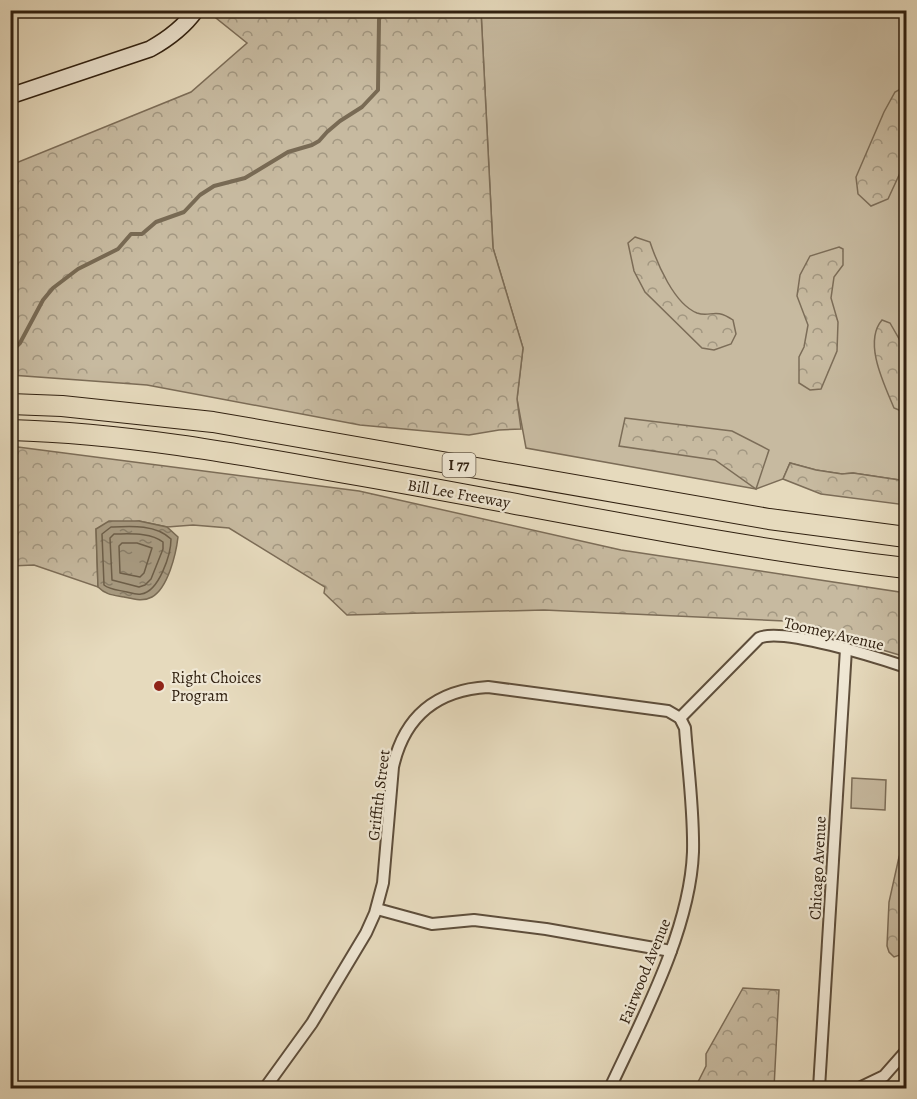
<svg xmlns="http://www.w3.org/2000/svg" width="917" height="1099" font-family="Alegreya,serif">
<defs>
<pattern id="forest-crowns" width="20" height="18" patternUnits="userSpaceOnUse" patternTransform="scale(1.5)"><rect width="20" height="18" fill="#c7baa0"/><path d="M2 6a3 3 0 1 1 6 0M12 15a3 3 0 1 1 6 0" fill="none" stroke="#a29781"/></pattern>
<pattern id="water-ripples" width="26" height="14" patternUnits="userSpaceOnUse" patternTransform="scale(1.5)"><rect width="26" height="14" fill="#a89b82"/><path d="M2 4q2-2 4 0t4 0M15 11q2-2 4 0t4 0" fill="none" stroke="#897e69"/></pattern>
</defs>
<rect width="100%" height="100%" fill="#e6dabd"/>
<filter id="stains"><feTurbulence type="fractalNoise" baseFrequency=".00333" numOctaves="4"/><feColorMatrix values="0 0 0 0 .2 0 0 0 0 .09 0 0 0 0 .02 0 0 0 .5 -.17"/></filter>
<radialGradient id="worn" r=".72"><stop offset=".6" stop-color="#630" stop-opacity="0"/><stop offset="1" stop-color="#630" stop-opacity=".3"/></radialGradient>
<!-- green -->
<g fill="#c7baa0" stroke="#7c6d58" stroke-width="1.5">
<path d="M481 11H906V481L853 473 842 474 816 470 790 463 783 479 756 489 526 448 517 399 523 348 493 248Z"/>
<path d="M852 778 886 780 885 810 851 808Z"/>
</g>
<!-- forest -->
<g fill="url(#forest-crowns)" stroke="#7c6d58" stroke-width="1.5">
<path d="M220 11H481L493 248 523 348 517 399 521 429 499 430 469 435 360 425 147 385 11 375V165L191 92 247 43 216 18Z"/>
<path d="M906 86V160L888 199 871 206 858 194 856 177 884 112 895 92Z"/>
<path d="M635 237 650 242C657 263 674 304 697 313 711 318 714 307 733 320L736 334 731 344 714 350 702 348 645 292 634 271 628 243Z"/>
<path d="M839 247 843 249V265L834 277 831 298 838 322 837 351 821 389 810 390 799 383V357L804 347 808 325 797 296 800 275 810 256Z"/>
<path d="M882 320 890 323 906 351V413L894 408C884 384 863 342 882 320Z"/>
<path d="M625 418 732 431 769 450 756 489 715 460 619 446Z"/>
<path d="M10 446 359 491 621 550 906 593V657L785 621 544 610 347 615 324 593 325 587 229 528 193 525 167 527 139 521 96 529 98 587 34 565 11 566Z"/>
<path d="M790 463 816 470 842 474 853 473 906 481V505L821 494 783 479Z"/>
<path d="M906 840V945L900 955 894 957 889 952 887 946 889 902 899 857Z"/>
<path d="M743 988 779 990 774 1088H695L706 1066V1054Z"/>
</g>
<!-- water -->
<path fill="url(#water-ripples)" stroke="#786a54" stroke-width="1.5" d="M109 521H139L167 527 178 537C176 554 168 588 152 597 143 602 133 599 124 597 113 595 106 595 98 587L96 529Z"/>
<g fill="none" stroke-linecap="round" stroke-linejoin="round">
<!-- shore -->
<g stroke="#6c5e49" stroke-width="1.5">
<path d="M111 527C130 526 156 524 171 539 171 554 159 592 141 594 137 595 131 593 127 592 119 590 110 590 104 585L102 534Z"/>
<path d="M114 534C130 534 150 532 163 542V549L151 579 145 585 139 587 112 580 110 538Z"/>
<path d="M122 543H137L152 548 144 573 140 577 120 573 119 546Z"/>
</g>
<!-- stream -->
<path stroke="#786a54" stroke-width="4" d="M10 353 20 343 43 300 53 288 78 269 118 249 131 234H142L156 222 184 212 200 195 214 186 245 178 288 152 312 145 319 141 327 132 340 121 362 107 378 90 379 20 381 10"/>
<defs>
<g id="street">
<path d="M680 718 759 638C782 627 879 658 906 667"/>
<path d="M377 909 432 924 474 920 546 929 671 951"/>
<path d="M265 1088 312 1023 366 933 375 913 383 883 393 767C404 717 436 690 488 687L668 711 680 718 685 728C688 769 694 811 693 852 690 930 643 1017 610 1088"/>
<path d="M819 1088 846 649"/>
<path d="M859 1088 884 1076 906 1051"/>
</g>
<path id="secondary" d="M10 96 150 49C168 39 184 27 196 10"/>
<g id="highway">
<path d="M10 404 62 406 213 422 769 519 906 537"/>
<path d="M10 430C123 433 234 453 345 473 532 505 718 546 906 568"/>
</g>
</defs>
<!-- street casing -->
<use href="#street" stroke="#5e4e3b" stroke-width="14"/>
<!-- secondary casing -->
<use href="#secondary" stroke="#302010" stroke-width="18"/>
<!-- highway casing -->
<use href="#highway" stroke="#302010" stroke-width="22"/>
<!-- street -->
<use href="#street" stroke="#efe7d4" stroke-width="10"/>
<!-- secondary -->
<use href="#secondary" stroke="#efe7d4" stroke-width="15"/>
<!-- highway -->
<use href="#highway" stroke="#e6dabd" stroke-width="20"/>
</g>
<!-- markers -->
<circle fill="#8f2418" stroke="#efe7d4" stroke-width="2" cx="159" cy="686" r="6"/>
<g text-anchor="middle" stroke-width="4.5" stroke-linejoin="round" paint-order="stroke">
<!-- shield labels -->
<rect fill="#efe7d4" stroke="#695c4b" stroke-width="1.5" x="442.5" y="453" width="33" height="24" rx="4.5"/>
<g font-size="15" font-weight="bold" fill="#302010">
<text x="459" y="470">I 77</text>
</g>
<!-- street labels -->
<g font-size="16" fill="#302010" stroke="#efe7d4">
<text transform="translate(459 493) rotate(10)" y="6">Bill Lee Freeway</text>
<text transform="translate(834 633) rotate(13)" y="6">Toomey Avenue</text>
<text transform="translate(378 795) rotate(-83)" y="6">Griffith Street</text>
<text transform="translate(817 868) rotate(-87)" y="6">Chicago Avenue</text>
<text transform="translate(644 971) rotate(-68)" y="6">Fairwood Avenue</text>
</g>
<!-- poi labels -->
<g font-size="16" fill="#302010" stroke="#efe7d4" text-anchor="start">
<text x="171" y="683">Right Choices<tspan x="171" dy="18">Program</tspan></text>
</g>
</g>
<!-- margin -->
<rect width="917" height="1099" fill="none" stroke="#e6dabd" stroke-width="36"/>
<rect x="12" y="12" width="893" height="1075" fill="none" stroke="#302010" stroke-width="3"/>
<rect x="18" y="18" width="881" height="1063" fill="none" stroke="#302010" stroke-width="1.5"/>
<rect width="100%" height="100%" filter="url(#stains)"/>
<rect width="100%" height="100%" fill="url(#worn)"/>
</svg>
